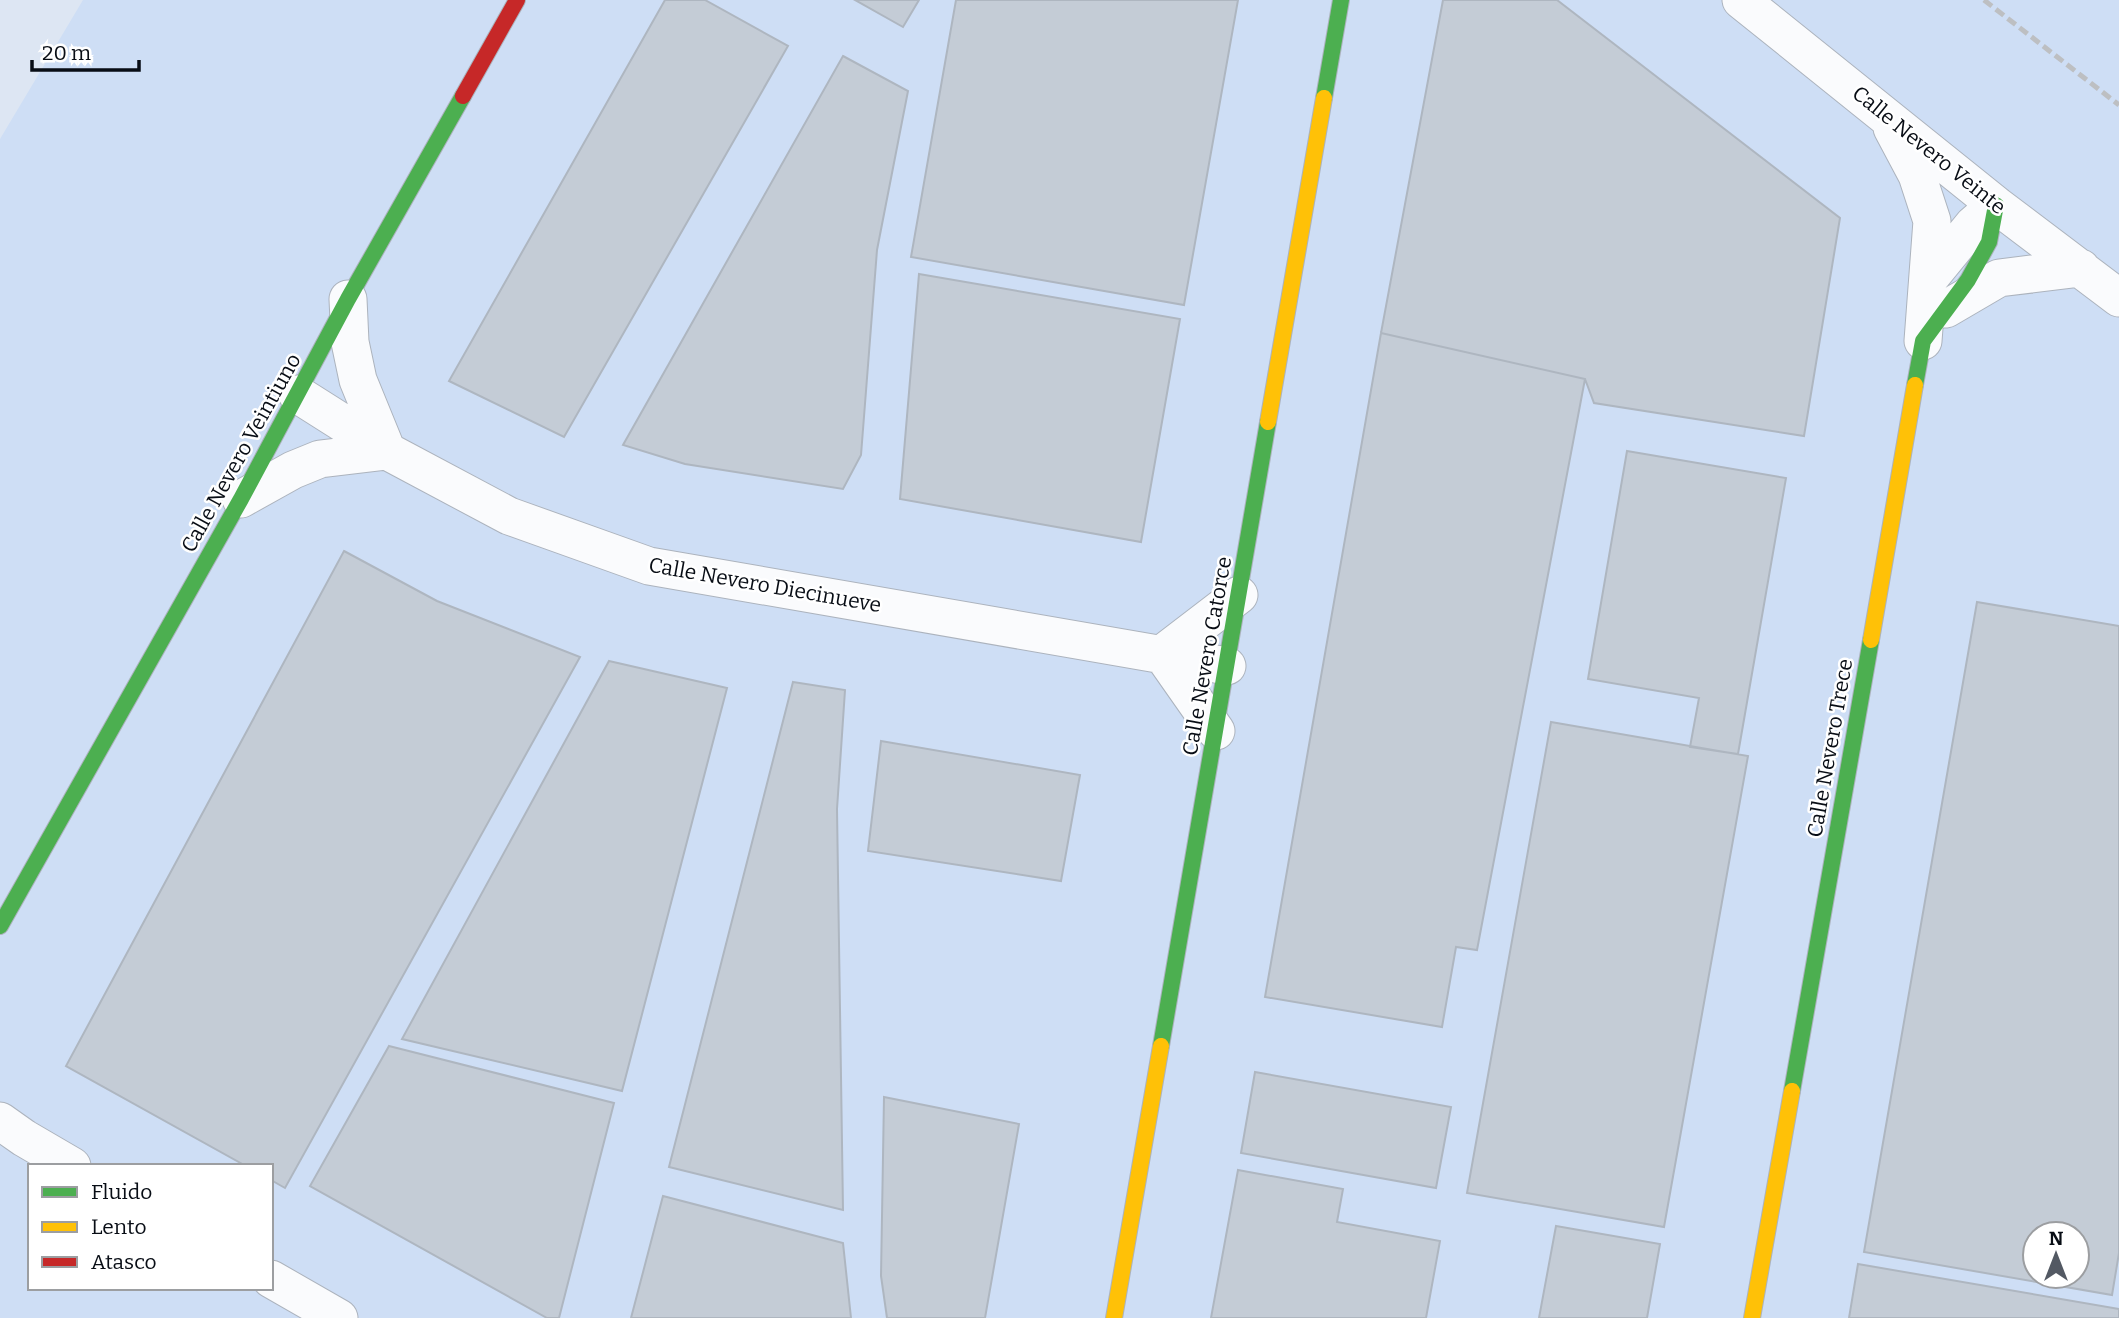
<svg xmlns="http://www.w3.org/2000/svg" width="2119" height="1318" viewBox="0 0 2119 1318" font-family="Bitter,serif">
  <rect width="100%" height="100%" fill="#dde6f3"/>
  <path fill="#cedef5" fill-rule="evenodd" d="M83,0h2036v1318h-2119v-1179zM30,1166h241v122h-241zM2035,1234h42v42h-42z"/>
  <path fill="#c4ccd6" stroke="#aeb6c0" stroke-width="2" fill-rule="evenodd" d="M665,0h40l83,46 -224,391 -115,-56z
    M855,0h64l-16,27z
    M956,0h282l-54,305 -273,-48z
    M1443,0h114l283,218 -36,218 -210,-33 -9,-24 -204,-46z
    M843,56l65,35 -31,159 -16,205 -18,34 -158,-25 -62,-19z
    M919,274l261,45 -39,223 -241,-43z
    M1381,333l204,46 -108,571 -21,-3 -14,80 -177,-30z
    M1627,451l159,27 -48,276 -48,-7 9,-49 -111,-19z
    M344,551l93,50 143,56 -295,531 -14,-8v-14h-25l-180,-100z
    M1977,602l142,24v627l-7,42 -248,-43zM2035,1234h42v42h-42z
    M609,661l118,27 -105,403 -220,-52z
    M793,682l52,8 -8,119 6,401 -174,-43z
    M1551,722l197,34 -84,471 -197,-34z
    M881,741l199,34 -19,106 -193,-30z
    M389,1046l225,57 -55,215h-12l-237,-132z
    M1255,1072l196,35 -15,81 -195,-35z
    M884,1097l135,27 -34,194h-98l-6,-42z
    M1238,1170l105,19 -6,33 103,19 -14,77h-215z
    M663,1196l180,47 8,75h-220z
    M1556,1226l104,18 -13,74h-108z
    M1858,1264l261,45v9h-270z"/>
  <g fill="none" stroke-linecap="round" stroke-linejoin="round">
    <defs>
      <path id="street" d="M1741,0l255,205 123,93
        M1892,128l25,47 15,46 -9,120
        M1928,280l45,-55 23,-20
        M1946,309l53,-31 82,-10
        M297,394l90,57 122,65 140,50 578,100
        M241,499l52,-29 27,-11 67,-8 -29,-71 -8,-38 -2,-43
        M1216,731l-54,-77 77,-59
        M0,1121l24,17 48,28
        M271,1279l68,39"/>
      <path id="fast" d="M1324,98l17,-98
        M1915,385l8,-44 45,-61 21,-38 7,-37
        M0,926l241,-427 107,-200 115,-203
        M1161,1046l107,-624
        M1792,1091l79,-451"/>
      <path id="slow" d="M1268,422l56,-324
        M1871,640l44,-255
        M1114,1318l47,-272
        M1752,1318l40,-227"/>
      <path id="jam" d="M463,96l54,-96"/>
    </defs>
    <use href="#street" stroke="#acb3bd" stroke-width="39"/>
    <use href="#fast" stroke="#acb3bd" stroke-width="18"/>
    <use href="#slow" stroke="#acb3bd" stroke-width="18"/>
    <use href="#jam" stroke="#acb3bd" stroke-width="18"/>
    <use href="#street" stroke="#fafbfd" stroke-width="37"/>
    <use href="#fast" stroke="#4caf50" stroke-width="16"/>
    <use href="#slow" stroke="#ffc107" stroke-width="16"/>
    <use href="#jam" stroke="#c62828" stroke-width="16"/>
    <path stroke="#bdbfc2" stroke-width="5" stroke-dasharray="10 5" stroke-linecap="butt" d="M1984,0l135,105"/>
  </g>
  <g text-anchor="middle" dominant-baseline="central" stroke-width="5" stroke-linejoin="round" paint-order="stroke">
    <g font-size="21" fill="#080d15" stroke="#fff">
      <text transform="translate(1929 150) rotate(39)">Calle Nevero Veinte</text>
      <text transform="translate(241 453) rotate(-61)">Calle Nevero Veintiuno</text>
      <text transform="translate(765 585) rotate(10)">Calle Nevero Diecinueve</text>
      <text transform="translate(1207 656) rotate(-80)">Calle Nevero Catorce</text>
      <text transform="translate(1830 748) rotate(-80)">Calle Nevero Trece</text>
    </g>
  </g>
  <rect x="28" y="1164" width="245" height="126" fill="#ffffff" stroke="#9c9ea1" stroke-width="2"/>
  <rect x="42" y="1187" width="35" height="10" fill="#4caf50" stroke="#9c9ea1" stroke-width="2"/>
  <text x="91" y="1199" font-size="21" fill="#080d15">Fluido</text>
  <rect x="42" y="1222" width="35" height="10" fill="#ffc107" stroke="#9c9ea1" stroke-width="2"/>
  <text x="91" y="1234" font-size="21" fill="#080d15">Lento</text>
  <rect x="42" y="1257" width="35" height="10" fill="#c62828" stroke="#9c9ea1" stroke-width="2"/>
  <text x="91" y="1269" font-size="21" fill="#080d15">Atasco</text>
  <g transform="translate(2056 1255)"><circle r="33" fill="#ffffff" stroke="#9c9ea1" stroke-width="2"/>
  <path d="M0-5L12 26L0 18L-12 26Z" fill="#535963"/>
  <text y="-10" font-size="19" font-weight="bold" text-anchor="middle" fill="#080d15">N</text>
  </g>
  <path d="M32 60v10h107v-10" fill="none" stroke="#080d15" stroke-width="3.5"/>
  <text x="42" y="60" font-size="21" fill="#080d15" stroke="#ffffff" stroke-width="5" paint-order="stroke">20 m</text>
</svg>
